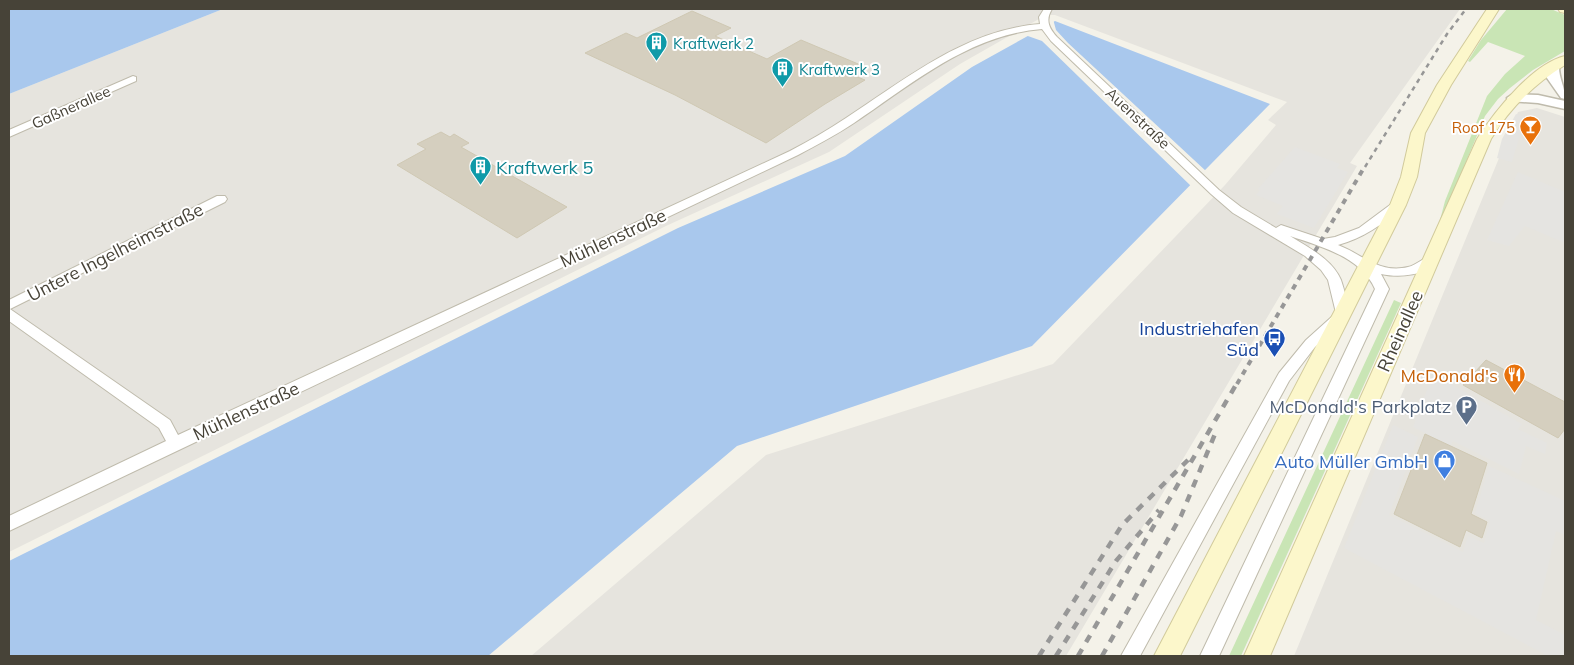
<svg xmlns="http://www.w3.org/2000/svg" width="1574" height="665" viewBox="0 0 1574 665" font-family="Mulish,sans-serif">
  <rect width="100%" height="100%" fill="#f4f2e9"/>
  <path fill="#e6e4de" d="M223,9h1237l-110,154 7,3 -291,490h-535l235,-201 287,-91 172,-179 51,-60 -8,-5 19,-18 -232,-87h-9l-86,49 -131,88 -161,73 -659,327v-458z
    M1537,108l28,9v539h-271l224,-544z"/>
  <path fill="#c9e5b5" d="M1507,9h44l14,6v36l-32,19 -23,18 -12,11 -13,17 -45,109 -1,-1 6,-23 42,-105 18,-22 20,-18 -37,-14 -18,20 -2,-1 13,-21z
    M1394,300l7,3 -160,353h-12z"/>
  <path fill="#e5e4e1" d="M1516,114l9,3 -13,45 -15,-4 5,-19z
    M1295,147l45,17 -3,4 11,4 -34,56 -37,-14 6,-8 -27,-11 4,-5 -2,-1z
    M1518,172l47,20v51l-40,-17 -16,20 -22,-6z
    M1433,374l89,50 -4,5 29,14 -2,11 -19,-8 -7,28 -66,-33 -3,5 -37,-19z
    M1393,425l25,12 -29,78 74,37 5,-16 16,7 6,-22 -15,-8 14,-47 76,35v34l-9,-4 -20,89 29,15v21h-17l-204,-108z"/>
  <path fill="#a9c8ed" d="M9,9h214l-214,85z
    M1055,21l215,83 -238,242 -295,100 -249,210h-479v-95l669,-333 167,-72 127,-89z"/>
  <path fill="#f4f2e9" d="M1053,19l3,11 12,13 139,129 -15,15 -150,-146 -17,-6z"/>
  <path fill="#d5cfbf" stroke="#cfc8b3" d="M692,11l39,17 -16,8 52,23 34,-19 62,26 -13,8 15,6 -40,24 -59,39 -91,-48 -90,-42 41,-20 11,5z
    M441,132l9,5 4,-3 15,9 -8,4 106,60 -50,31 -120,-73 29,-16 -9,-5z
    M1486,360l79,42v27l-7,9 -95,-53z
    M1425,434l62,29 -16,51 16,8 -5,16 -16,-8 -6,17 -66,-33z"/>
  <g fill="none" stroke-linecap="round" stroke-linejoin="round">
    <defs>
      <path id="minor" d="M1044,9h8c-7,11 -3,19 5,28l162,153 22,17 35,21 5,-3 42,14 12,-2 24,-9 35,-26h8l2,3 -2,3c-20,16 -38,30 -64,37 24,9 41,29 70,22 9,-2 16,-10 25,-12l6,4c-12,17 -39,19 -58,15l8,15 -170,367h-19l175,-367c-14,-32 -53,-42 -85,-53 19,12 42,23 51,44 4,11 6,24 9,35l-35,32 -26,34 -149,275h-19l158,-283 27,-33 30,-27 -8,-33 -7,-10 -16,-14 -72,-43 -22,-19 -160,-153 -9,-12c-73,6 -130,55 -188,94 -18,12 -37,22 -56,32l-789,376v-15l157,-75 -7,-13 -150,-107v-21l208,-104h8l2,3 -2,3 -215,107 160,111 8,15 612,-284c19,-10 38,-21 56,-33 60,-39 119,-88 194,-94l-1,-7z
        M133,76l3,1v4l-127,56v-7z"/>
      <path id="tertiary" d="M1553,64l6,3c0,12 6,19 6,32l-4,-1 -14,-20v-11z
        M1513,94l25,1 27,6v8l-27,-6 -29,-2 -2,-3z"/>
      <path id="secondary" d="M1487,9h12l-48,76 -26,48 -8,44 -11,28 -226,451h-26l236,-451 11,-28 10,-44 26,-48z
        M1558,9h7v4l-5,-1z
        M1565,56v9c-31,19 -55,43 -74,74l-221,517h-26l233,-517c17,-27 55,-75 88,-83z"/>
    </defs>
    <use href="#minor" stroke="#bfbbac" stroke-width="2"/>
    <use href="#tertiary" stroke="#bfbbac" stroke-width="3"/>
    <use href="#secondary" stroke="#d1ca9b" stroke-width="2"/>
    <use href="#minor" fill="#fff" fill-rule="evenodd"/>
    <use href="#tertiary" fill="#fff" fill-rule="evenodd"/>
    <use href="#secondary" fill="#fcf7cb" fill-rule="evenodd"/>
    <path stroke="#979797" stroke-width="2.5" stroke-dasharray="4.5 4.5" stroke-linecap="butt" d="M1365,167l82,-133 19,-25"/>
    <path stroke="#979797" stroke-width="4" stroke-dasharray="5.5 5.5" stroke-linecap="butt" d="M1237,384l128,-218"/>
    <path stroke="#979797" stroke-width="4.5" stroke-dasharray="8 8" stroke-linecap="butt" d="M1039,656l83,-131 66,-65
      M1056,656l60,-95 43,-51
      M1078,656l159,-273
      M1102,656l79,-140 34,-82"/>
  </g>
  <defs>
    <symbol id="building-pin" viewBox="-11 -11 22 30"><path d="M0 17L-7.5 6A9.5 9.5 0 1 1 7.5 6Z" fill="#0f9aa8" stroke="#fff"/><path d="M-4-6H4V6H1V3H-1V6H-4ZM-2.5-4.3h1.7v1.8h-1.7ZM.8-4.3h1.7v1.8H.8ZM-2.5-1h1.7V.8h-1.7ZM.8-1h1.7V.8H.8Z" fill="#fff"/></symbol>
    <symbol id="bar-pin" viewBox="-11 -11 22 30"><path d="M0 17L-7.5 6A9.5 9.5 0 1 1 7.5 6Z" fill="#e8710a" stroke="#fff"/><path d="M-6-5H6L.8 .8V4.5H3.5V6h-7V4.5H-.8V.8Z" fill="#fff"/></symbol>
    <symbol id="bus-pin" viewBox="-11 -11 22 30"><path d="M0 17L-7.5 6A9.5 9.5 0 1 1 7.5 6Z" fill="#1a4fb4" stroke="#fff"/><path d="M-5-6H5V4H4V6H2V4H-2V6H-4V4H-5ZM-3.5-4V0h7V-4ZM-3.5 1.2v1.5H-2V1.2ZM2 1.2v1.5H3.5V1.2Z" fill="#fff"/></symbol>
    <symbol id="restaurant-pin" viewBox="-11 -11 22 30"><path d="M0 17L-7.5 6A9.5 9.5 0 1 1 7.5 6Z" fill="#e8710a" stroke="#fff"/><path d="M-5-6h1v4h1v-4h1v4h1v-4h1v5L-1.5 .5V6h-2V.5L-5-1ZM5-6V6H3V1.5H1.5Q1.5-4 5-6Z" fill="#fff"/></symbol>
    <symbol id="parking-pin" viewBox="-11 -11 22 30"><path d="M0 17L-7.5 6A9.5 9.5 0 1 1 7.5 6Z" fill="#5c6f8a" stroke="#fff"/><path d="M-3.5-5.5H1a3.5 3.5 0 0 1 0 7H-1V5.5H-3.5ZM-1-3.4V-.6H.8a1.4 1.4 0 0 0 0-2.8Z" fill="#fff"/></symbol>
    <symbol id="shop-pin" viewBox="-11 -11 22 30"><path d="M0 17L-7.5 6A9.5 9.5 0 1 1 7.5 6Z" fill="#3f7fe0" stroke="#fff"/><path d="M-5-2.5h2.3a2.7 3.5 0 0 1 5.4 0H5L5.5 6h-11ZM-1.5-2.5h3a1.5 2.3 0 0 0-3 0Z" fill="#fff"/></symbol>
  </defs>
  <g fill-rule="evenodd">
    <use href="#building-pin" x="644" y="30" width="25" height="34"/>
    <use href="#building-pin" x="770" y="56" width="25" height="34"/>
    <use href="#bar-pin" x="1518" y="114" width="25" height="34"/>
    <use href="#building-pin" x="468" y="154" width="25" height="34"/>
    <use href="#bus-pin" x="1262" y="326" width="25" height="34"/>
    <use href="#restaurant-pin" x="1502" y="362" width="25" height="34"/>
    <use href="#parking-pin" x="1454" y="394" width="25" height="34"/>
    <use href="#shop-pin" x="1432" y="448" width="25" height="34"/>
  </g>
  <g text-anchor="middle" dominant-baseline="central" stroke-width="4" stroke-linejoin="round" paint-order="stroke">
    <g font-size="15" fill="#0d838f" stroke="#fff" text-anchor="start">
      <text x="673" y="43">Kraftwerk 2</text>
      <text x="799" y="69">Kraftwerk 3</text>
    </g>
    <g font-size="15" fill="#474338" stroke="#fff">
      <text transform="translate(71 107) rotate(-24)">Gaßnerallee</text>
      <text transform="translate(1138 118) rotate(43)">Auenstraße</text>
    </g>
    <g font-size="15" fill="#c56008" stroke="#fff" text-anchor="end">
      <text x="1515" y="127">Roof 175</text>
    </g>
    <g font-size="18" fill="#0d838f" stroke="#fff" text-anchor="start">
      <text x="496" y="167">Kraftwerk 5</text>
    </g>
    <g font-size="18" fill="#474338" stroke="#fff">
      <text transform="translate(613 238) rotate(-25)">Mühlenstraße</text>
      <text transform="translate(115 252) rotate(-27)">Untere Ingelheimstraße</text>
      <text transform="translate(1400 331) rotate(-66)">Rheinallee</text>
      <text transform="translate(246 411) rotate(-25)">Mühlenstraße</text>
    </g>
    <g font-size="18" fill="#164399" stroke="#fff" text-anchor="end">
      <text x="1259" y="328">Industriehafen<tspan x="1259" dy="21">Süd</tspan></text>
    </g>
    <g font-size="18" fill="#c56008" stroke="#fff" text-anchor="end">
      <text x="1498" y="375">McDonald's</text>
    </g>
    <g font-size="18" fill="#4e5e75" stroke="#fff" text-anchor="end">
      <text x="1451" y="406">McDonald's Parkplatz</text>
    </g>
    <g font-size="18" fill="#366cbe" stroke="#fff" text-anchor="end">
      <text x="1428" y="461">Auto Müller GmbH</text>
    </g>
  </g>
  <rect width="1574" height="665" fill="none" stroke="#474338" stroke-width="20"/>
</svg>
